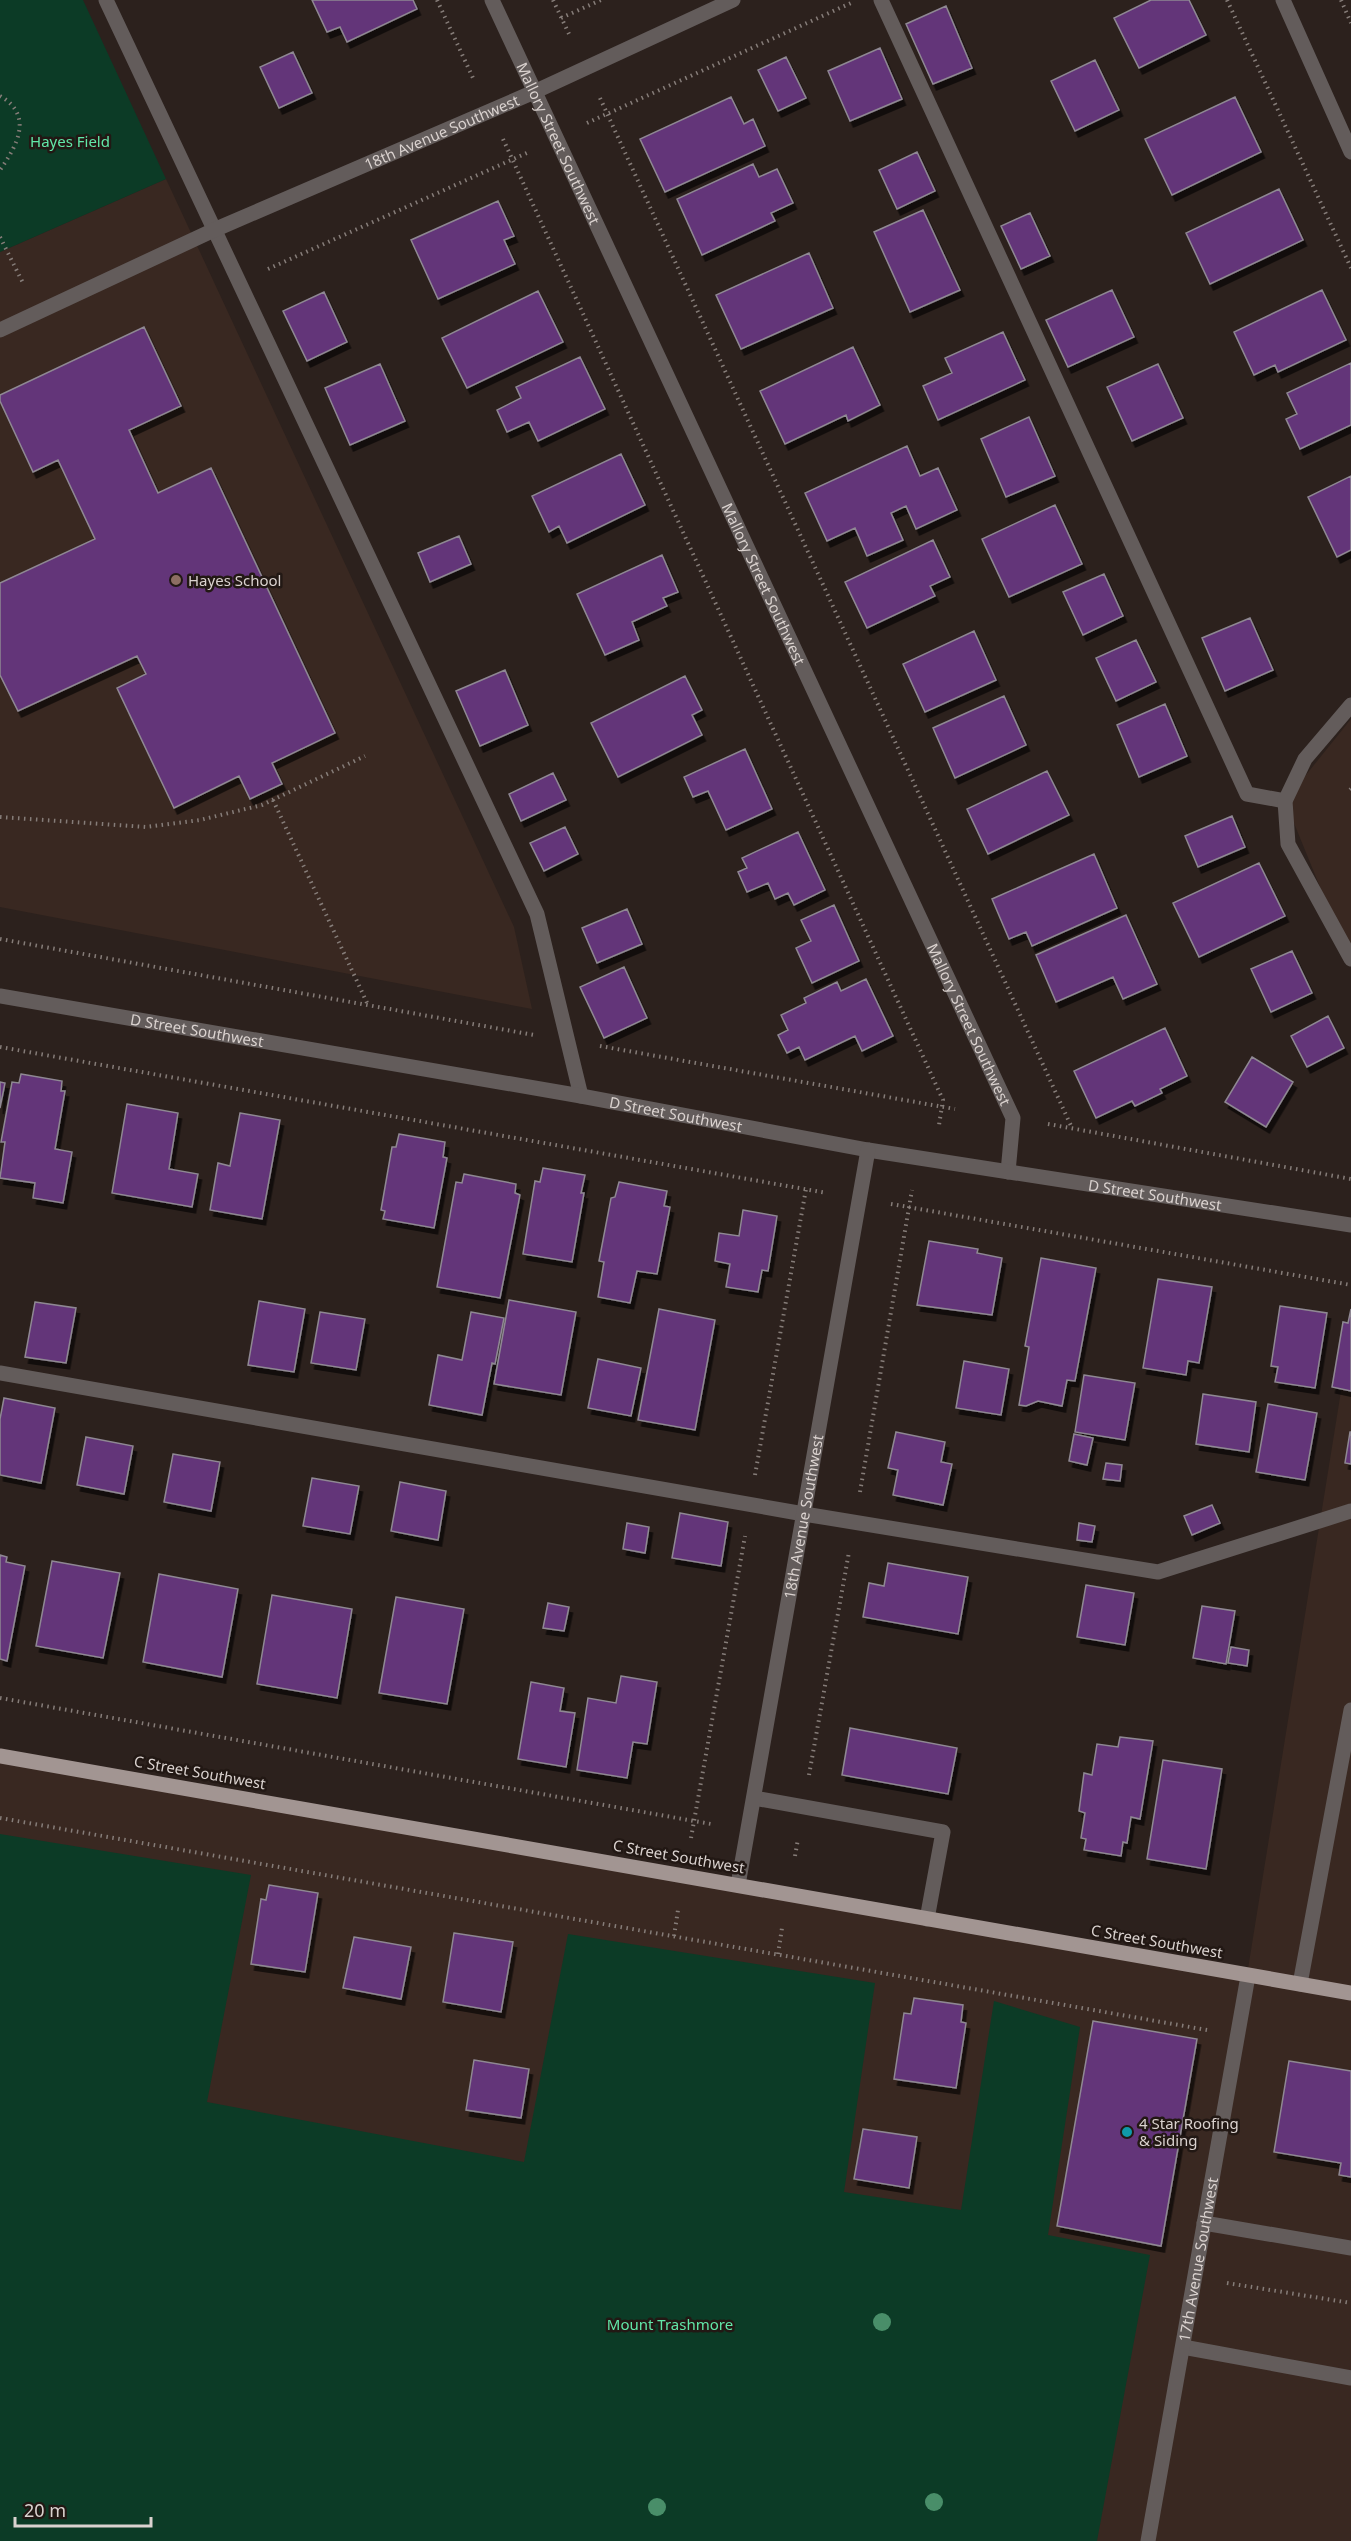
<svg xmlns="http://www.w3.org/2000/svg" width="1351" height="2541" viewBox="0 0 1351 2541" font-family="'Noto Sans',sans-serif">
  <defs>
    <filter id="shadow"><feDropShadow dx="3.5" dy="6" stdDeviation="0" flood-color="#0009"/></filter>
  </defs>
  <rect width="100%" height="100%" fill="#2c211d"/>
  <path fill="#392821" d="M166,179l348,748 18,82 -532,-102v-655z
    M1351,719v244l-66,-162z
    M1351,1329v1212h-1351v-784l1247,218z"/>
  <path fill="#0c3b26" d="M0,0h83l83,179 -166,73z
    M0,1834l251,41 -44,227 317,60 44,-228 307,49 -31,209 117,18 33,-209 86,26 -32,208 102,20 -53,286h-1097z"/>
  <path fill="#633579" stroke="#8f8893" stroke-width="1.5" filter="url(#shadow)" d="M312,0h101l4,9 -70,33 -7,-15 -13,5z
    M1151,0h38l17,35 -67,33 -25,-50z
    M946,6l26,62 -39,16 -27,-60z
    M880,48l22,51 -52,22 -22,-50z
    M293,52l19,41 -33,15 -19,-41z
    M786,57l20,41 -28,13 -20,-41z
    M1095,60l24,50 -44,21 -24,-50z
    M731,97l13,27 9,-5 12,27 -100,46 -25,-53z
    M1235,97l26,55 -89,43 -27,-56z
    M917,152l18,39 -38,18 -18,-39z
    M753,164l6,13 18,-8 16,34 -22,10 4,8 -73,34 -25,-56z
    M1279,189l24,51 -93,44 -24,-51z
    M498,201l16,35 -10,4 11,24 -77,35 -27,-59z
    M923,210l37,80 -50,22 -36,-80z
    M1030,213l20,43 -29,13 -20,-43z
    M809,253l24,55 -92,41 -25,-54z
    M1112,290l22,47 -66,30 -22,-47z
    M1322,290l24,50 -68,32 -3,-7 -21,10 -20,-43z
    M538,291l25,51 -96,46 -25,-50z
    M324,292l23,50 -40,19 -24,-50z
    M144,327l37,79 -52,24 29,63 53,-25 124,265 -63,30 10,21 -32,15 -11,-23 -65,32 -57,-120 29,-14 -9,-18 -119,55 -18,-36v-92l95,-44 -37,-79 -25,12 -33,-71v-6z
    M1003,332l22,48 -87,40 -15,-34 29,-13 -7,-15z
    M853,347l27,58 -32,16 -2,-6 -61,29 -25,-53z
    M580,357l25,52 -67,32 -9,-19 -22,10 -10,-22 24,-12 -5,-11z
    M1351,363v62l-51,24 -14,-30 11,-5 -10,-21z
    M380,364l25,57 -55,24 -25,-57z
    M1158,364l25,54 -51,23 -25,-54z
    M1029,417l26,59 -49,21 -25,-58z
    M907,446l13,30 18,-8 19,42 -41,19 -10,-23 -15,7 12,27 -36,16 -12,-28 -28,13 -22,-48z
    M621,454l24,51 -78,38 -8,-17 -10,6 -17,-36z
    M1351,476v74l-14,7 -29,-60z
    M1055,505l27,59 -73,33 -27,-58z
    M459,536l12,28 -41,18 -12,-29z
    M933,540l17,37 -20,9 5,10 -68,32 -22,-46z
    M662,555l16,37 -15,6 4,8 -35,16 7,18 -34,15 -28,-61z
    M1104,574l19,42 -40,19 -20,-43z
    M1250,618l23,52 -48,21 -23,-53z
    M974,631l22,49 -71,32 -22,-48z
    M1136,640l20,42 -40,19 -20,-43z
    M505,670l23,55 -48,21 -24,-55z
    M685,676l17,34 -10,5 10,20 -84,42 -27,-54z
    M1004,696l22,49 -71,33 -22,-50z
    M1165,704l22,52 -48,21 -22,-52z
    M745,749l27,60 -46,21 -18,-39 -15,6 -9,-20z
    M1047,771l22,44 -81,39 -21,-45z
    M553,773l13,27 -45,21 -12,-27z
    M1232,816l13,31 -47,20 -13,-31z
    M565,827l13,27 -34,17 -14,-28z
    M798,832l27,58 -31,15 -6,-12 -13,6 -7,-16 -21,9 -9,-20 9,-4 -5,-10z
    M1094,854l23,54 -85,38 -6,-14 -17,7 -17,-40z
    M1259,863l26,53 -86,41 -26,-54z
    M834,905l25,56 -47,22 -16,-35 15,-7 -10,-21z
    M627,909l15,35 -45,19 -15,-35z
    M1126,915l31,69 -34,15 -10,-22 -57,25 -20,-47z
    M1292,951l20,42 -41,19 -20,-43z
    M624,967l23,51 -43,20 -24,-51z
    M866,979l27,57 -31,15 -7,-15 -50,24 -6,-13 -12,6 -9,-18 10,-5 -7,-15 25,-12 -2,-5 33,-16 4,9z
    M1328,1016l16,32 -37,19 -16,-31z
    M1165,1028l22,48 -27,13 2,4 -27,13 -3,-5 -36,17 -22,-47z
    M1252,1057l41,25 -27,45 -41,-25z
    M21,1074l41,7 -1,10h4l-10,58 17,3 -9,51 -30,-5 2,-15 -35,-5 5,-36h-4l11,-60 7,1z
    M0,1082l5,1 -5,25z
    M127,1104l51,9 -9,56 29,5 -6,33 -80,-14z
    M240,1113l40,7 -18,99 -52,-9 8,-47 12,3z
    M399,1134l46,8 -2,15 4,1 -13,70 -51,-9 2,-8 -4,-1 11,-63h4z
    M543,1168l42,7 -4,18h3l-12,69 -49,-8 12,-73 5,1z
    M464,1174l52,10 -1,9 5,2 -20,103 -63,-11 19,-105 6,1z
    M619,1182l48,9 -3,15 6,1 -13,67 -20,-3 -7,32 -32,-6 6,-35 -5,-1 12,-63 4,-1z
    M743,1210l34,6 -9,55 -6,-1 -4,22 -32,-5 4,-23 -15,-3 4,-28 20,3z
    M929,1241l49,8 -1,4 25,5 -10,57 -75,-10z
    M1041,1258l55,10 -21,113 -8,-1 -5,26 -24,-5 -12,5 -7,-1 10,-58 -4,-1z
    M1158,1279l54,8 -13,76 -11,-2 -2,14 -43,-7z
    M509,1300l67,12 -15,83 -67,-11z
    M259,1301l46,8 -11,63 -46,-7z
    M35,1302l41,6 -10,55 -41,-6z
    M1280,1306l47,7 -12,75 -40,-6 3,-15 -7,-1z
    M659,1309l56,11 -20,110 -57,-10z
    M1351,1309v82l-19,-4 11,-65 5,1z
    M320,1312l45,7 -9,51 -45,-7z
    M471,1312l33,6 -9,46 -3,-1 -10,52 -53,-10 9,-50 24,5z
    M598,1359l43,9 -10,48 -43,-8z
    M964,1361l45,8 -8,46 -45,-7z
    M1084,1375l51,8 -10,57 -50,-8z
    M1203,1394l53,8 -7,50 -53,-8z
    M4,1398l51,10 -14,75 -41,-8v-56z
    M1268,1404l49,9 -12,67 -49,-8z
    M896,1432l49,10 -4,20 11,2 -9,41 -50,-10 5,-25 -10,-2z
    M1350,1432h1v32l-6,-1z
    M1074,1434l19,4 -6,27 -18,-4z
    M86,1437l47,9 -9,48 -47,-9z
    M173,1454l47,8 -9,49 -47,-9z
    M1106,1463l16,2 -2,16 -17,-2z
    M312,1478l47,8 -9,48 -47,-8z
    M400,1482l46,9 -8,49 -47,-9z
    M1212,1505l8,18 -28,12 -8,-19z
    M680,1513l48,9 -7,44 -49,-8z
    M627,1523l22,4 -4,26 -22,-4z
    M1079,1523l16,3 -3,16 -15,-2z
    M0,1555l7,2 -1,5 19,4 -18,95 -7,-2z
    M52,1561l68,12 -17,85 -67,-12z
    M888,1563l80,14 -10,57 -95,-17 6,-34 15,3z
    M159,1574l79,15 -16,88 -79,-15z
    M1086,1585l48,8 -9,52 -48,-8z
    M272,1595l80,14 -15,89 -80,-14z
    M396,1597l68,12 -17,95 -68,-11z
    M548,1603l21,4 -5,24 -21,-3z
    M1202,1606l33,5 -9,53 -33,-6z
    M1231,1647l18,3 -2,16 -19,-3z
    M621,1676l36,6 -10,62 -14,-2 -6,36 -50,-8 11,-72 28,5z
    M531,1682l33,6 -4,23 15,2 -9,54 -48,-8z
    M850,1728l107,20 -9,46 -106,-19z
    M1120,1737l33,4 -13,78 -9,-2 -4,26 -4,-1 -2,14 -37,-6 2,-11 -5,-1 4,-25 -6,-2 5,-38 8,2 5,-31 21,3z
    M1163,1760l59,9 -16,100 -59,-10z
    M269,1885l49,8 -13,79 -54,-8 10,-65 5,1z
    M454,1933l59,9 -12,70 -58,-10z
    M354,1937l57,10 -10,52 -58,-11z
    M914,1998l49,7 -2,17 5,1 -10,65 -62,-9 10,-66 7,1z
    M1093,2021l104,18 -36,207 -104,-20z
    M474,2060l55,9 -8,49 -55,-8z
    M1289,2061l62,10v106l-12,-2 2,-12 -67,-11z
    M863,2129l54,8 -8,51 -55,-9z"/>
  <g fill="none" stroke-linecap="round" stroke-linejoin="round">
    <path stroke="#867d79" stroke-width="4" stroke-dasharray="1.5 4.5" stroke-linecap="butt" d="M437,0l36,78
      M553,0l16,34
      M1227,0l124,268
      M1341,0l10,23
      M561,18l40,-18
      M0,96c34,19 17,50 0,74
      M600,98l472,1030
      M587,123l264,-120
      M503,139l440,961 -4,25
      M0,237l24,48
      M268,269l261,-117
      M1350,790l1,-1
      M273,800l95,205
      M0,817l146,10 54,-7 62,-15 103,-49
      M0,939l534,96
      M600,1046l355,63
      M0,1047l827,146
      M1048,1124l303,55
      M891,1204l460,81
      M755,1475l51,-286
      M860,1492l52,-302
      M0,1698l711,126
      M809,1775l40,-223
      M0,1818l1207,212
      M691,1838l54,-302
      M795,1856l3,-17
      M674,1936l4,-26
      M778,1954l4,-26
      M1227,2283l124,20"/>
    <g stroke="#635c5b" stroke-width="15">
      <path d="M106,0l431,914 44,182"/>
      <path id="s1" d="M492,0l521,1118 -5,54"/>
      <path d="M881,0l366,794 38,7"/>
      <path d="M1283,0l68,152"/>
      <path id="s2" d="M0,330l214,-100 320,-138 199,-92"/>
      <path d="M1351,705l-46,54 -20,42 3,43 63,115"/>
      <path id="s3" d="M0,996l581,100 287,54 483,75"/>
      <path d="M0,1373l804,141 354,58 193,-61"/>
      <path d="M754,1798l189,34 -16,87"/>
      <path id="s4" d="M738,1885l130,-735"/>
      <path d="M1300,1984l51,-274"/>
      <path d="M1204,2223l147,25"/>
      <path d="M1183,2347l168,31"/>
      <path id="s5" d="M1148,2541l100,-565"/>
    </g>
    <path stroke="#a29592" stroke-width="15" d="M0,1756l1351,237"/>
  </g>
  <g fill="#498e69">
    <circle cx="882" cy="2322" r="9"/>
    <circle cx="934" cy="2502" r="9"/>
    <circle cx="657" cy="2507" r="9"/>
  </g>
  <circle fill="#8d6e63" stroke="#221814" stroke-width="2" cx="176" cy="580" r="6"/>
  <circle fill="#0f9aa8" stroke="#221814" stroke-width="2" cx="1127" cy="2132" r="6"/>
  <g text-anchor="middle" dominant-baseline="central" stroke-width="5" stroke-linejoin="round" paint-order="stroke">
    <g font-size="15" fill="#dad2cf" stroke="#221814">
      <text stroke="none"><textPath href="#s2" startOffset="484">18th Avenue Southwest</textPath></text>
      <text stroke="none"><textPath href="#s1" startOffset="158">Mallory Street Southwest</textPath></text>
      <text stroke="none"><textPath href="#s1" startOffset="644">Mallory Street Southwest</textPath></text>
      <text stroke="none"><textPath href="#s1" startOffset="1130">Mallory Street Southwest</textPath></text>
      <text stroke="none"><textPath href="#s3" startOffset="200">D Street Southwest</textPath></text>
      <text stroke="none"><textPath href="#s3" startOffset="686">D Street Southwest</textPath></text>
      <text stroke="none"><textPath href="#s3" startOffset="1172">D Street Southwest</textPath></text>
      <text stroke="none"><textPath href="#s4" startOffset="374">18th Avenue Southwest</textPath></text>
      <text transform="translate(200 1772) rotate(10)">C Street Southwest</text>
      <text transform="translate(679 1856) rotate(10)">C Street Southwest</text>
      <text transform="translate(1157 1941) rotate(10)">C Street Southwest</text>
      <text stroke="none"><textPath href="#s5" startOffset="286">17th Avenue Southwest</textPath></text>
    </g>
    <g font-size="15" fill="#61e7a8" stroke="#221814">
      <text x="70" y="141">Hayes Field</text>
      <text x="670" y="2324">Mount Trashmore</text>
    </g>
    <g font-size="15" fill="#dad2cf" stroke="#221814" text-anchor="start">
      <text x="188" y="580">Hayes School</text>
      <text x="1139" y="2123">4 Star Roofing<tspan x="1139" dy="17">&amp; Siding</tspan></text>
    </g>
  </g>
  <path d="M15 2517v9h136v-9" fill="none" stroke="#dad2cf" stroke-width="3"/>
  <text x="24" y="2517" font-size="18" fill="#dad2cf" stroke="#221814" stroke-width="4.5" paint-order="stroke">20 m</text>
</svg>
